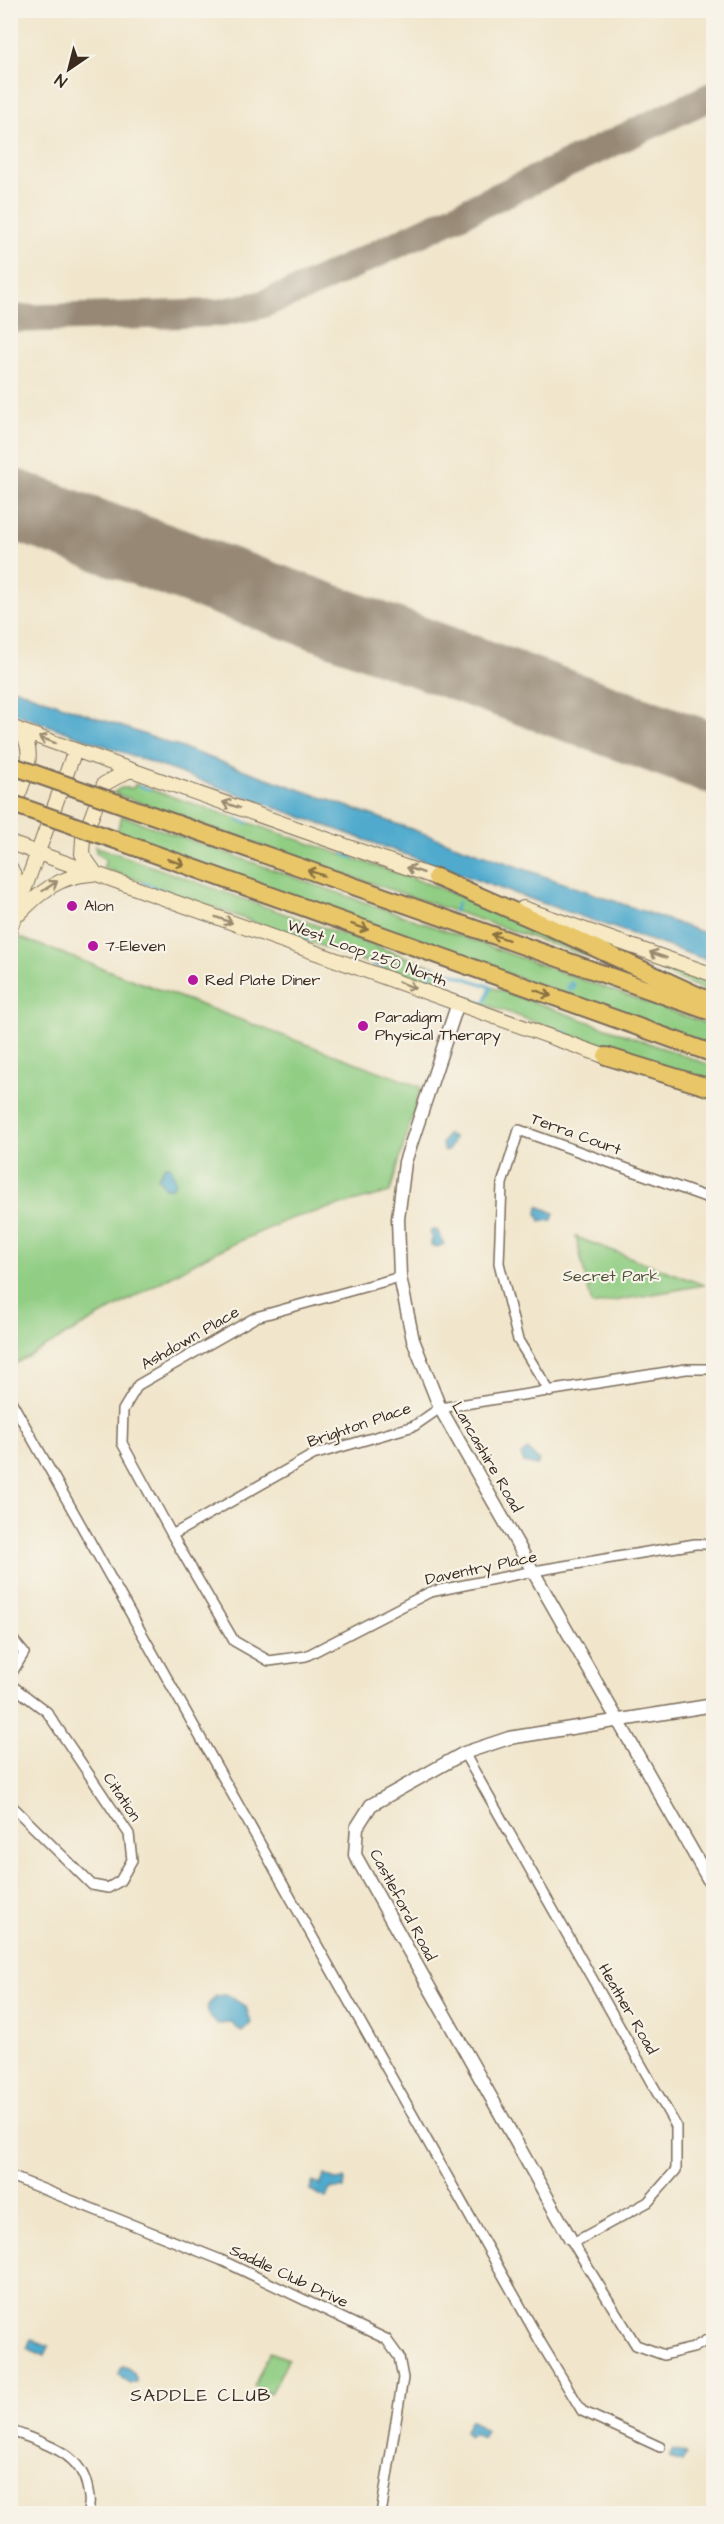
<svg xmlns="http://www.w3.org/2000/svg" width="724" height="2524" viewBox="0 0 724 2524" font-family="'Architects Daughter',sans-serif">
  <rect width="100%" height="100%" fill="#f7f3e8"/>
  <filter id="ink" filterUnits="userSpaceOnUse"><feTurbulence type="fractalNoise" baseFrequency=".0167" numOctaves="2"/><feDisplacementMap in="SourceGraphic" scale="12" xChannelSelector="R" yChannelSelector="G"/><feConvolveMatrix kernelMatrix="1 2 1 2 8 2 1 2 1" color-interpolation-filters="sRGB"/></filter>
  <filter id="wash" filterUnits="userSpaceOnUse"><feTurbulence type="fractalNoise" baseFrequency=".008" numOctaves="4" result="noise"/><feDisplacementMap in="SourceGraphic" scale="24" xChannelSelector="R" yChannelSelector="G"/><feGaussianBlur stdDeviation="1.35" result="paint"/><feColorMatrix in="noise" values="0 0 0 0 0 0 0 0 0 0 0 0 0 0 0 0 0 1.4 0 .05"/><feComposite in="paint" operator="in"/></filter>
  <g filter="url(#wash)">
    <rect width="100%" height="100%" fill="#f1e6cc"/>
    <path fill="#91ce84" stroke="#667c51" stroke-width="1.5" d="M135,784l288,98 55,21 114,49 -2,5 -320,-108 -157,-56 8,-5h13z
      M122,816l591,210v21l-597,-213z
      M95,846l350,125 -7,17 -335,-120 3,-8 -10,-8z
      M10,934l411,153 -31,105 -101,27 -82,37 -196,110z
      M662,967l51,18v9l-54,-24z
      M491,987l222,79v19l-229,-81z
      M576,1237l128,48 -112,20z
      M270,2352l18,7 -17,35 -17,-8z"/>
    <path fill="#50aacd" stroke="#466a76" stroke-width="1.5" d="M10,687l703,249v26l-220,-76 -482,-174z
      M447,1134l7,4 -6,13h-4l-2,-7z
      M165,1165l6,2c2,9 7,13 1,21h-7l-7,-10z
      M538,1206l16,7 -2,7 -12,1 -3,-7z
      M432,1230h5l7,14 -7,3 -6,-2 1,-8 -2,-4z
      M528,1450l11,11 -2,5 -13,-3 -3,-8z
      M228,1995l18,12 5,16 -9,9 -11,-9 -13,1 -11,-11 1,-8 8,-9z
      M325,2175l10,5 10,-1 -1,10h-14l-4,9 -16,-8 3,-8 7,3z
      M31,2339l18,7 -4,10 -18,-8z
      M122,2366c7,1 15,9 15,16l-8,2 -10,-10z
      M471,2420l15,11 -4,7 -8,-5 -5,3 -5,-4z
      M673,2449l13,4 -4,9 -13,-4z"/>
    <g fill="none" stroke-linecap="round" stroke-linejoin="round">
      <path stroke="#50aacd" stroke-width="3" d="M10,739v3
        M140,786l9,3
        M238,820l10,3
        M344,854l10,4
        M143,883l27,10
        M454,912l4,-9
        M280,931l27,10
        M375,965l8,3
        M445,971l46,16 -7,17 -46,-16z
        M430,977l3,-11
        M570,983l4,1 -1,5 -5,-1z
        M560,1031l9,3"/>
      <path stroke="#968875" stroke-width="28" d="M10,319l208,-6 42,-8 42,-16 412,-194"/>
      <path stroke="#968875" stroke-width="70" d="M10,503l704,256"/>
    </g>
  </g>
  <g filter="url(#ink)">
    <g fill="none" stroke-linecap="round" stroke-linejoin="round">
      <defs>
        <path id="minor" d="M400,1277l-144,40 -118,68 -15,25 -1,33 50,92 62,106 35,20 37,-5 124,-64 104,-21 161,-27h19
          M550,1392l-32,-52 -19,-77 3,-79 17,-54 195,70
          M10,1399l531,944 41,68 78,36
          M172,1535l141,-80 101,-29 26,-18 246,-39h28
          M10,1636l14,17 -14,23
          M10,1684l37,28 82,122 3,26 -12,21 -12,7 -16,-3 -82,-81
          M464,1753l212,373v44l-28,32 -75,41
          M10,2176l211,84 165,79 13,18 4,21 -22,136
          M571,2240l65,105 28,10 29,-7 21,-12
          M10,2430c30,13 69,20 77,56 2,10 4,17 0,28"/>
        <path id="tertiary" d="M458,1003l-53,159 -7,57 2,58 13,63 27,68 274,481
          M570,2238l-215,-383 2,-28 14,-22 93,-52 45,-15 205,-33"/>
        <path id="secondary" d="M10,727l435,154
          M10,815c9,-24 33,-64 7,-86
          M10,843l605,217
          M10,867l5,10v26
          M96,874l-14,-20 1,-15 21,-55 24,-13h5
          M523,908l191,67
          M19,914c21,-22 40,-38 72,-40
          M10,929l65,-179"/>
        <path id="motorway" d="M132,808l582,205
          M121,842l593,212
          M436,877l116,51 158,73
          M606,1056l108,33"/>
      </defs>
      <use href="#minor" stroke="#7b6c5b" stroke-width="12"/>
      <use href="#tertiary" stroke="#7b6c5b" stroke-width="15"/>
      <use href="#secondary" stroke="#7b6c5b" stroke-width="16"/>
      <use href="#motorway" stroke="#7b6c5b" stroke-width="20"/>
      <use href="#minor" stroke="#fff" stroke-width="9"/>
      <use href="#tertiary" stroke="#fff" stroke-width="12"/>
      <use href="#secondary" stroke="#f6e9c3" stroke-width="14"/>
      <use href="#motorway" stroke="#e9c769" stroke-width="16"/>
      <defs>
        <path id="motorway-bridge" d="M10,765l122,43
          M10,803l111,39"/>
      </defs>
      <use href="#motorway-bridge" stroke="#7b6c5b" stroke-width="20" stroke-linecap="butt"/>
      <use href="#motorway-bridge" stroke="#e9c769" stroke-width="16"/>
    </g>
    <defs><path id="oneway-shaft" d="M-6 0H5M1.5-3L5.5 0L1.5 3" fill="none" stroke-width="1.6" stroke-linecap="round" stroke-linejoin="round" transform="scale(1.5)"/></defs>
    <g stroke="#988a70">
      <use href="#oneway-shaft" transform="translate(47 740) rotate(-160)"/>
      <use href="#oneway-shaft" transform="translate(231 805) rotate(-161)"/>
      <use href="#oneway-shaft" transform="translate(415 870) rotate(-161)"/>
      <use href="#oneway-shaft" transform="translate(50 886) rotate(-33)"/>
      <use href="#oneway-shaft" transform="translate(224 920) rotate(20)"/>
      <use href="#oneway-shaft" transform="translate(658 955) rotate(-161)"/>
      <use href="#oneway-shaft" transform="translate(407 985) rotate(20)"/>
    </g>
    <g stroke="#897140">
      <use href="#oneway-shaft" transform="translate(176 862) rotate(19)"/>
      <use href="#oneway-shaft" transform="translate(316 873) rotate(-161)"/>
      <use href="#oneway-shaft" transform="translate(360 927) rotate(19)"/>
      <use href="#oneway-shaft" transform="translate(500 937) rotate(-161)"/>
      <use href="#oneway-shaft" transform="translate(543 993) rotate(20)"/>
    </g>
  </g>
  <g fill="#b5179e" stroke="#f7f3e8" stroke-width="2">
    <circle cx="72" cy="906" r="6"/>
    <circle cx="93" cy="946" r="6"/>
    <circle cx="193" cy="980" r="6"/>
    <circle cx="363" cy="1026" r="6"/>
  </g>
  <g text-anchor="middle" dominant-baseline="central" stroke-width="4.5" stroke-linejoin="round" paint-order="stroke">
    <g font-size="16" fill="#3b2a1e" stroke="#f7f3e8" text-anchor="start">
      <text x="84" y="906">Alon</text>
      <text x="105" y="946">7-Eleven</text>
      <text x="205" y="980">Red Plate Diner</text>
      <text x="375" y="1017">Paradigm<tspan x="375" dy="18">Physical Therapy</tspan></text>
    </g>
    <g font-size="16" fill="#3b2a1e" stroke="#f7f3e8">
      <text transform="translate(367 953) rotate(20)">West Loop 250 North</text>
      <text transform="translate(576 1134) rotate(20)">Terra Court</text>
      <text transform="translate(190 1338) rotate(-30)">Ashdown Place</text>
      <text transform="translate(359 1425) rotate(-19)">Brighton Place</text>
      <text transform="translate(487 1457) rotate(60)">Lancashire Road</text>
      <text transform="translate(481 1568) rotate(-12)">Daventry Place</text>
      <text transform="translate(122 1797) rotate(56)">Citation</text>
      <text transform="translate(403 1905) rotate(62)">Castleford Road</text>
      <text transform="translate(628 2009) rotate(60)">Heather Road</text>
      <text transform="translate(289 2276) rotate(25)">Saddle Club Drive</text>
    </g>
    <g font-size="16" fill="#505338" stroke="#f7f3e8">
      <text x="611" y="1276">Secret Park</text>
    </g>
    <g font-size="18" letter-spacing="1.5" fill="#3b2a1e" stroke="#f7f3e8">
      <text x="201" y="2395">SADDLE CLUB</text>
    </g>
  </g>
  <rect width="724" height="2524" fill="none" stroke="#f7f3e8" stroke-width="36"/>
  <g transform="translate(69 69) rotate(215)" stroke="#f7f3e8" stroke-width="4.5" paint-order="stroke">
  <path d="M0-4.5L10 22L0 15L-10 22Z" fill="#3b2a1e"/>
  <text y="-9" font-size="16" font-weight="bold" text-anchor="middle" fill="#3b2a1e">N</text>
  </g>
</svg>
